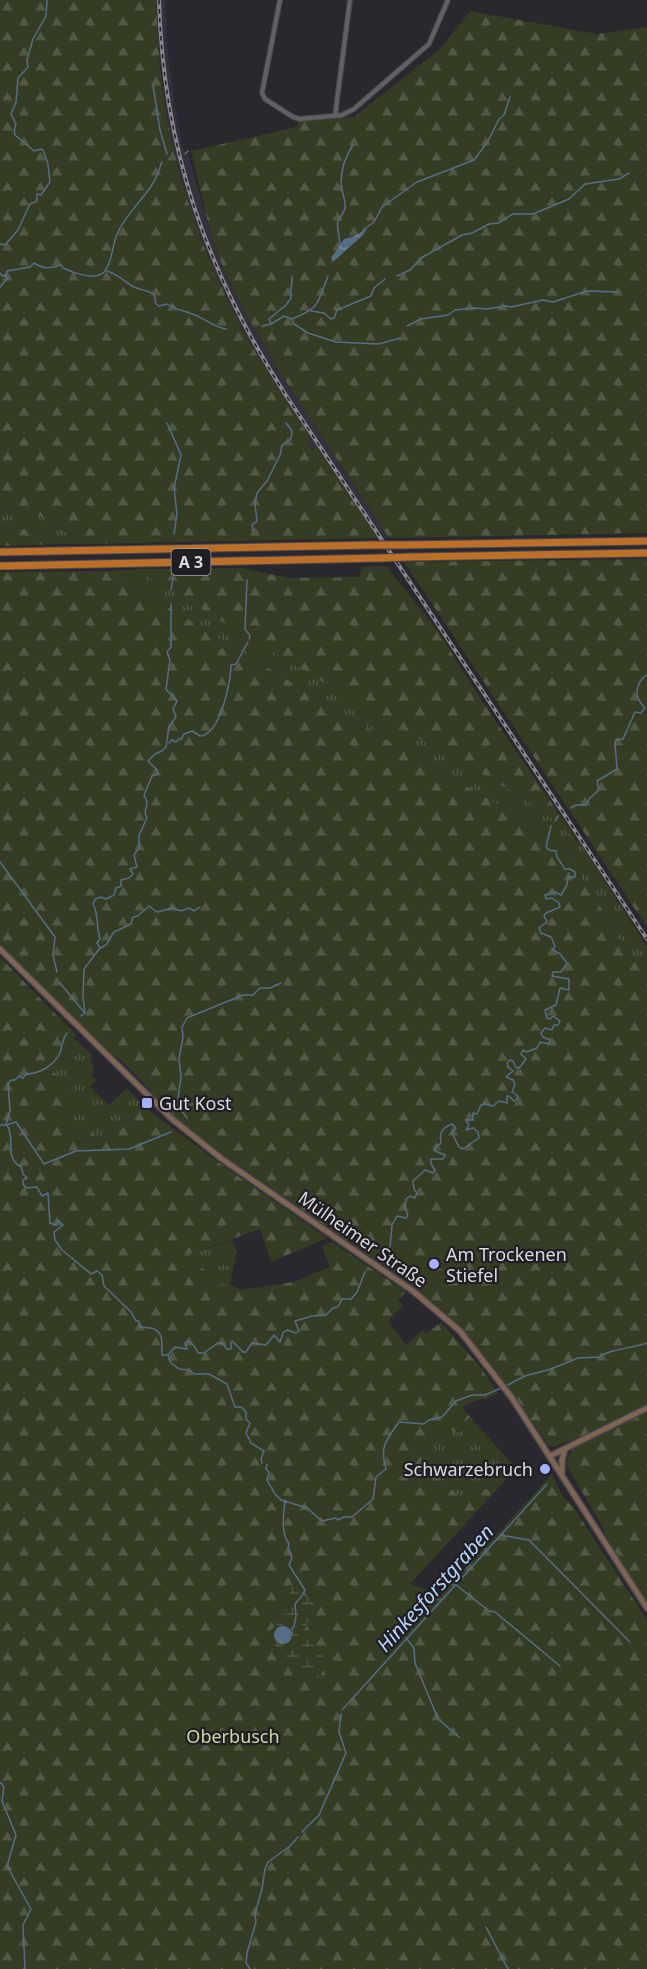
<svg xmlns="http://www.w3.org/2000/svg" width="647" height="1969" viewBox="0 0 647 1969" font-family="'Noto Sans',sans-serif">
  <defs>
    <pattern id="grass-tufts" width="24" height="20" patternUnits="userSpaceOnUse" patternTransform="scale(1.5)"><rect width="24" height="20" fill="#343c24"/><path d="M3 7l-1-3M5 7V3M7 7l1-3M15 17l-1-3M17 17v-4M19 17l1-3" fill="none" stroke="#515843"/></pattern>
    <pattern id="forest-firs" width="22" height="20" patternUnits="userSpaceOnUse" patternTransform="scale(1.5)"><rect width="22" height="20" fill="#343c24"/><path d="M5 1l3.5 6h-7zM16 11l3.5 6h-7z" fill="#515843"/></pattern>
    <pattern id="wetland-marsh" width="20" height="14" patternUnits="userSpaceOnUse" patternTransform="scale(1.5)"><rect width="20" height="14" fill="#343c24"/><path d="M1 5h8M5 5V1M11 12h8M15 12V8" fill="none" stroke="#515843"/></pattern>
    <pattern id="water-ripples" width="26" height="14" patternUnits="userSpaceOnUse" patternTransform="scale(1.5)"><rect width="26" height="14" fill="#576d87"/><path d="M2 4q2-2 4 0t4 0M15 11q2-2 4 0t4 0" fill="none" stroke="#76889d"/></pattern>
  </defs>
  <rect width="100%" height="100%" fill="#2a272e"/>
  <path fill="#34303c" d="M156,0h9l3,56 8,57 7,36 5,5 22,77 13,37 24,48 36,61 106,161h-11l-61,-91 -5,3 -6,-9 5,-4 -46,-68 -29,-51 -23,-48 -22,-58 -17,-61 -10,-51z"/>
  <path fill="url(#grass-tufts)" d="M0,506l33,6 52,32h-21c-15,-15 -33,-14 -54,-16l-10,-11z
    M141,569l2,5 376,221 39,27 11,12h4l3,7 2,-1 69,106v33l-30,-43 -25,-44 -34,-46 -13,-14 -170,-99 -266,-162z
    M73,1038l20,17 -3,5 4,7 -2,9 4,4 -6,7 19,18 18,-17 16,18 -42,36 -8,-10 -11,12 -14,-14 -2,-10 2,-12 -15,-37 10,-9z
    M232,1240l5,12 -7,32 -17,1 -24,-31z
    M470,1417l46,51 -15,17 -41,12 -40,-34 28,-34 9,4z"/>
  <path fill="url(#forest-firs)" d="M0,0h156c2,33 3,67 8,100 12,76 37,149 72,217 21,42 49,81 75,121l-5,3 6,9 5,-3 61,91 -293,6 -52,-32 -33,-6z
    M470,11l127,23 50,-7v506l-258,5 -106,-161 -36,-61 -24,-48 -13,-37 -19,-80 106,-24 1,-6 56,-4 86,-68z
    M0,517l10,11c21,2 39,1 54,16l-64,2z
    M647,559v368l-243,-365z
    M386,566l52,65 42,67 93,136h-4l-11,-12 -39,-27 -138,-78 -238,-143 -2,-5 100,-1 49,10 69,-1 3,-10z
    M109,571l266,162 170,99 13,14 34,46 25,44 30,43v624l-38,-58 -7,-19 -35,-60v-8l7,-10 -4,-7 -17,6 -5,-2 -36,-53 -37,-48 -31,-32 -36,-30 -185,-127 -48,-37 -25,-24 -1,-5 -30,-31 -8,-4 -111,-109v-373z
    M0,957l76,78 -5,6 -8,21 -10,9 24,28 -9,9 -2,12 5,6 -3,4 13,14 12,-12 8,10 42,-36 75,56 109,76 -56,24 -11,-33 -70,25 21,23 2,8 17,-1 11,6 52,-8 37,-15 -8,-21 10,-4 74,50 -8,8 5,6 -15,15 18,24 17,-15 3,4 15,-12 41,47 16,24c-13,8 -21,5 -36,15l8,9 -14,16 -8,-4 -27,33 39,35 41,-12 -91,99 31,11 111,-121 10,21 12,13 71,109 2,3v349h-647z"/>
  <path fill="url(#wetland-marsh)" d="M291,1585l24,19 -12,29 26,30 -16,22 -35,-29 -7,-26c16,-14 18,-24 20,-45z"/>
  <path fill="url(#water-ripples)" d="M367,228l-4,7 -30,27 -2,-4 13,-19 11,-3z
    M274 1635a9 9 0 1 1 18 0a9 9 0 1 1-18 0Z"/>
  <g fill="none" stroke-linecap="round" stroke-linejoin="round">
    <path stroke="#576d87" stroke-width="1.5" d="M153,85l7,45 7,24
      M185,154l3,-3
      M363,230l11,-8 8,-15 35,-25 57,-22 14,-19 11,-22 5,-4 6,-18
      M0,244l5,1 13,-15 12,-26 7,-3v-7l4,1 9,-13 -2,-18 -5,-14 -2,-1 -7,2 -19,-16 -1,-4 2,-7 -5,-10 5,-12 2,-24 10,-11 -1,-7 6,-21 13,-23 1,-16
      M340,245c0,-8 -4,-16 -2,-24 2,-4 6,-8 7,-13 1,-6 -2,-13 -3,-18 -3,-16 2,-31 11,-45
      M107,271c11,3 17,11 27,16 6,3 13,3 20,7l2,10 3,2 8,-2c9,6 19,7 28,11 10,4 21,13 31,14
      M0,273l2,3 3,-1
      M6,274l1,-3 23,-4 4,-4c11,7 16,5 27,2l2,3c8,4 34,14 42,3 8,-11 7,-27 13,-39 9,-19 25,-32 35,-49 4,-6 6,-14 9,-21
      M397,276l13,-6 11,-12 41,-23 10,-2 17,-9 9,-1 15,-9h20l36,-15 16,-15 34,-5 10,-6
      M0,287l7,-8 -1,-4
      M311,311l13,2 7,6 3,-1 3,-8 34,-14 3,-8 11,-9
      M292,319l2,5 14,9 28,9 43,2 21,-6
      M271,323l-2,-4 17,-14 5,-7c-2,-8 2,-14 1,-22
      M262,326l9,-2 13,-8 8,3c29,-12 25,-15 36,-43
      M407,326l14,-7 27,-4 7,-5 19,-2 13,1 19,-3 5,1 32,-7 10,2 34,-11 31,1
      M167,423l14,32 -7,33 3,26 -3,20
      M253,531l-1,-6 5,-4 -2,-17 2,-11 10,-12 13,-26 2,-10 9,-6 1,-8 -6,-8
      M247,580l-2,49 5,7 -1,3
      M171,590l2,-12
      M169,743l3,-3 4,2 3,-3h2l3,-5 8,-3 8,5c20,-1 31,-54 31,-71l5,-1 12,-22
      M571,808l5,-3h10l4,-7 9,-8 -2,-9 20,-12 -2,-26 1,-3 7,-1 12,-27 6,1 4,-5c-12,-12 -10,-24 2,-34
      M555,821l3,-5
      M0,862l55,75 -2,18 4,17
      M100,948l6,-3 8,-13 17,-8 2,-7 5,-1 11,-10 8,6 16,-4 8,3 8,-3 5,3 6,-4
      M60,983l24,29
      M81,1016l4,-3 -2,-16 1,-28 16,-21 -3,-5 3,-4c-4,-13 -1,-24 -7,-35l2,-5 6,-2 5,2 8,-4 2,-7 5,-2v-6l8,-2 4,-4 -3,-5 7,-2 -3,-12 5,-7v-13l8,-17 -2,-5 2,-11 -3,-7 8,-19 6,-2 -1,-4 -9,-9 7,-7 7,-3 4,-4 3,-21 7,-9 -3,-8 4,-8 -11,-12 4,-29 -3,-8 4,-5v-43
      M187,1118l-10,-14 4,-26 -2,-20 4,-20 -1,-11 5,-9 56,-23h10l7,-7h10l11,-5
      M6,1124l4,-13 -2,-27 3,-4h4l4,-4 4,2 3,-4c14,0 28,-9 34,-21 2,-7 2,-13 7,-20
      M0,1125h7c9,14 -3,29 12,41l2,-1 2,9 4,4 -4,2v4l3,4 11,-1 5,9 6,-3 2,30 6,2 2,-5 5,5 -9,7 1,8 7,10 29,24 6,-3 5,4 2,11 27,26 5,9h3l1,6c4,1 10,0 14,2 11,5 7,17 8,26h6l7,-8 12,2 -2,-6 3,-2 7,6 3,6h6l14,-10h4l5,6h4v-7l1,-1 11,11h3l6,-9 14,2 8,-10 6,7 3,-9 4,-3 9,3 3,-2 -4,-10 17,-5 14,-1 7,-7 5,-1 4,-8h9l6,-7 8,-20
      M7,1125l9,-3 28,42 32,-13 53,-2 42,-17
      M382,1258l8,-11 2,-22 5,-9 9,2 2,-2 -3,-8 1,-9 4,-3 5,2 2,-5 -3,-4 -1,-8 12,-11 8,3 2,-3 -4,-6v-5h12l2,-4 -10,-4v-3l6,-5c-2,-11 1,-15 11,-19l4,4 -4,5 7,14 4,2 16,-11 -1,-6 -5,-4 -7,2 3,-5 -3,-5h7v-7l4,1 4,-9 4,-1 8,2 6,-5 8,2v-7h2l5,5 3,-2 1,-3 -6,-4 3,-7 -2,-5 -7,-3 7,-6 -5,-4 -1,-4 3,-3 3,1 3,7 4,-1 6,-8 -5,-5 2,-4 3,2 11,-4 3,-6 9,2 1,-4 -7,-3 -2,-4 4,-5 7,2 2,-5h4l2,-4 -7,-5 -3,3 -3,-1 -2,-8 11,-5 4,-17 9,2v-11l-17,-3 1,-4h8l6,-9 -7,-9 -7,-4 2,-4 -4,-9 -10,-4 -2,-5 8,-6 -3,-6 2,-3 14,-6 -1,-4 -7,-5 -6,1 -1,-4 10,-3 6,3 6,-10 1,-8h7v-5l-5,-3h-5l-8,-12 -1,-6 -7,-1 -3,-3 5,-21
      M168,1355l3,8 8,6 10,1 6,4h14l18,10 8,23h6l5,5v7l4,4 -4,10 5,10 13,8 -3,8 1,4
      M506,1386l19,-10 26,-7 27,-11 22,-1c9,-8 34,-9 47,-14
      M267,1464l-1,5 3,3 -2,8 8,14 6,6 26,8 15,13 14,-3 2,2 6,-3h8l21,-18 3,-22 10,-8c-7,-23 1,-30 13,-47l25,2 5,-4 13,-3 14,-16 16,-6h13l16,-7
      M285,1500c-1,15 -5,31 4,44l-1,4 4,10 -3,7 16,25 -4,7 -6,7 1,12 -2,11 -3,2
      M500,1535l29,5 101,102
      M455,1584l34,27 6,1 65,54
      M406,1638l8,10 1,15 23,56 21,18
      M342,1710l205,-226
      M0,1782l4,5 -2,14 14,34 -9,31 24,43 -8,16 2,44
      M302,1832l17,-17 27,-62 -7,-21 2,-18
      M486,1927l22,42
      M250,1969l-4,-6 1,-10 9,-31 -1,-8 7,-25 3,-20 3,-7 22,-16 8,-9"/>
    <defs>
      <path id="street" d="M280,0l-18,93 3,6 28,18 7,2 42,-4 12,-6 75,-65 19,-44
        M335,116l15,-116"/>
      <path id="secondary" d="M0,949l172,170 50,40 191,132 47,40 52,67 135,210
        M550,1456l97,-48
        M562,1472v-12l3,-11"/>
      <path id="highway" d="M402,545l245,-4
        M0,552l374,-7
        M409,557l238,-4
        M0,566l381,-8"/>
    </defs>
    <use href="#street" stroke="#46454a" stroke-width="6"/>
    <use href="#secondary" stroke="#46454a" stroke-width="8"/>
    <use href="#highway" stroke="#46454a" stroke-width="9"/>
    <use href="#street" stroke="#625f67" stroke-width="4"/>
    <use href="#secondary" stroke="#7d6454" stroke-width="5"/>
    <use href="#highway" stroke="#bb6f28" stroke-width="7"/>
    <defs>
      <path id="rail" d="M159,0c4,147 47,271 126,394l362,545"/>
    </defs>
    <use href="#rail" stroke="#89878d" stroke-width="4"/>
    <use href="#rail" stroke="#201d24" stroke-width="1.5" stroke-dasharray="4.5" stroke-linecap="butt"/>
    <defs>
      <path id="highway-bridge" d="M374,545h28
        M381,558l28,-1"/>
    </defs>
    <use href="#highway-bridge" stroke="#46454a" stroke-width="9" stroke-linecap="butt"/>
    <use href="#highway-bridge" stroke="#bb6f28" stroke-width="7"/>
  </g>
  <g fill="#a5b1fc" stroke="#201d24" stroke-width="2">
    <rect x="141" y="1097" width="12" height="12" rx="3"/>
    <circle cx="434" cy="1264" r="6"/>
    <circle cx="545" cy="1469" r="6"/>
  </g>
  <g text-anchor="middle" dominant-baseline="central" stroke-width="4.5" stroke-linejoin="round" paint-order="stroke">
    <rect fill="#201d24" stroke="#a3a1a6" stroke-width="1.5" x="171.5" y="549" width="39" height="26" rx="4.5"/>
    <g font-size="16" font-weight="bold" fill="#dbdade">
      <text x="191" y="562">A 3</text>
    </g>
    <g font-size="18" fill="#dbdade" stroke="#201d24" text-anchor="start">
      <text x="159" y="1103">Gut Kost</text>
      <text x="446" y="1254">Am Trockenen<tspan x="446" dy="21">Stiefel</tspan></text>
      <text x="533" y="1469" text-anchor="end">Schwarzebruch</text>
    </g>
    <g font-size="18" fill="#dbdade" stroke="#201d24">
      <text transform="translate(363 1239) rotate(35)">Mülheimer Straße</text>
    </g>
    <g font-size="18" fill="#c8dca3" stroke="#201d24">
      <text x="233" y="1736">Oberbusch</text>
    </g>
    <g font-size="20" font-style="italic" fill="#b4d4fa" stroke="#201d24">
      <text transform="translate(435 1588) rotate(-48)">Hinkesforstgraben</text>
    </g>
  </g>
</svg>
